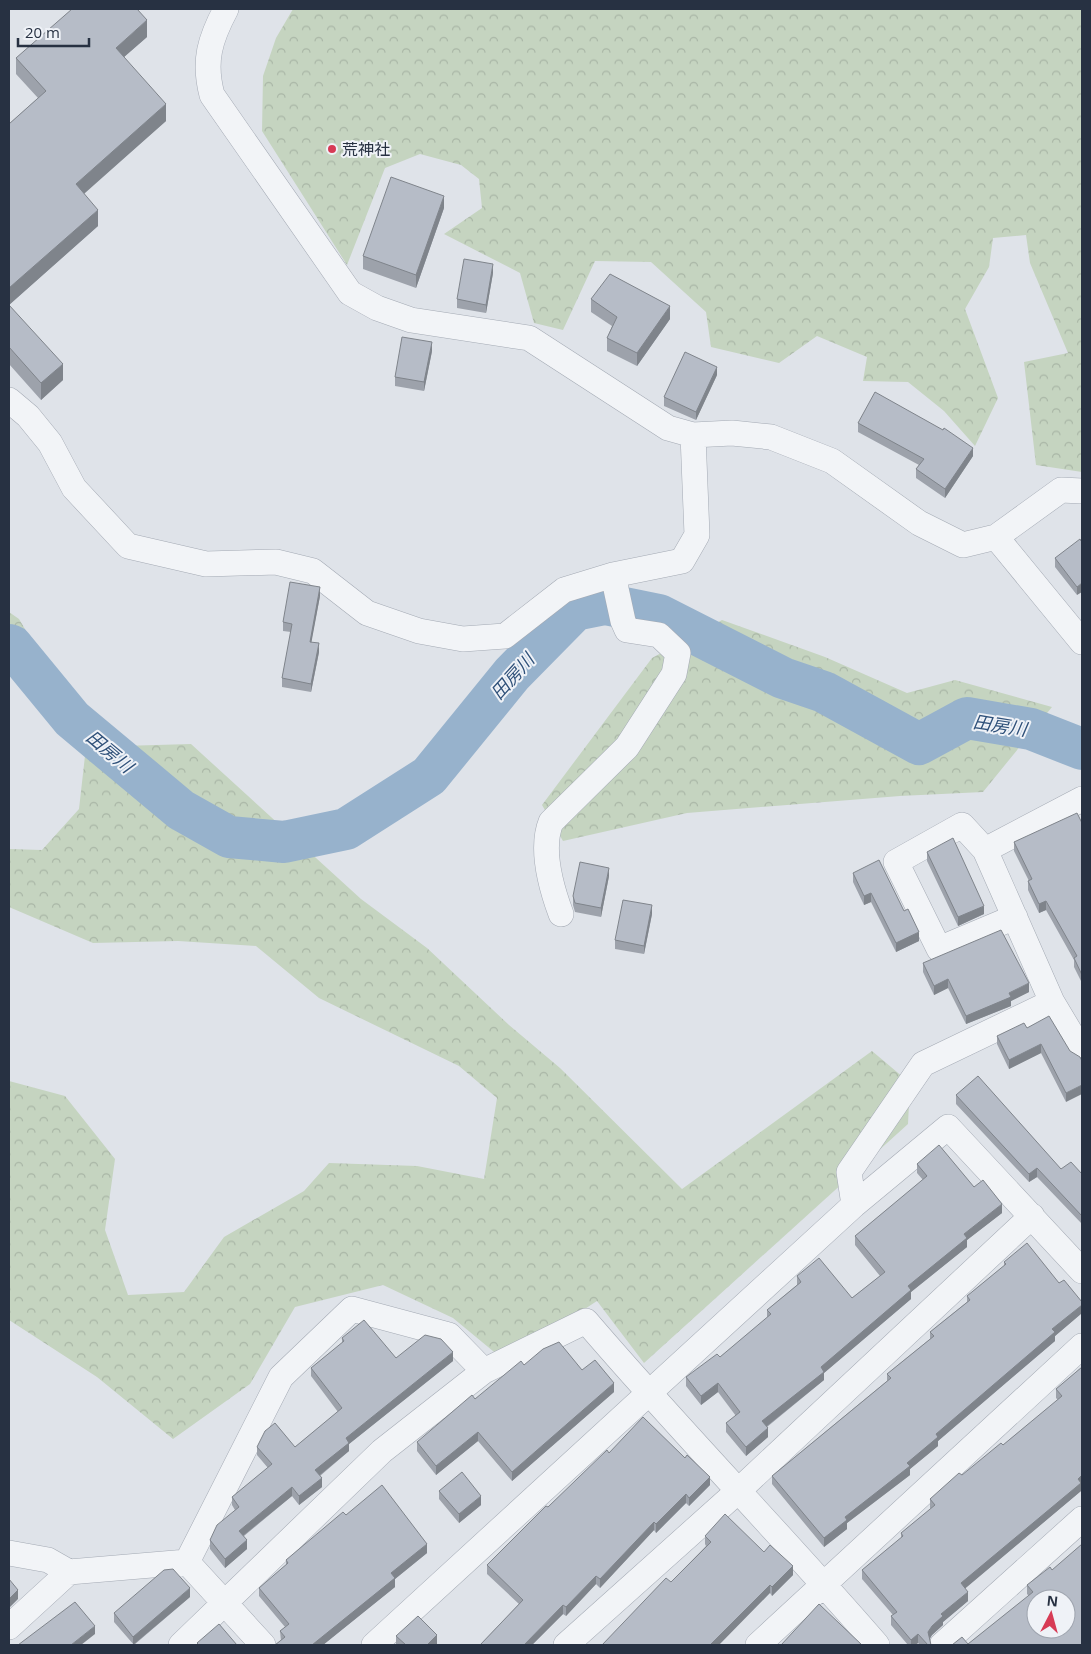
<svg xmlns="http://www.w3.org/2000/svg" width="1091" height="1654" viewBox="0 0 1091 1654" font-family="'Open Sans','Noto Sans JP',sans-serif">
  <defs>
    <pattern id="forest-crowns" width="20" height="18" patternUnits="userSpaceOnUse" patternTransform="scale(1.25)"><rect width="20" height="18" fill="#c5d4c0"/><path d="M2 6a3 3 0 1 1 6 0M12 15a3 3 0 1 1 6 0" fill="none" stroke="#a9b6a6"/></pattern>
  </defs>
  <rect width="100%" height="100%" fill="#dfe3e9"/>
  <path fill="url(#forest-crowns)" d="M293,9h789v463l-46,-7 -12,-103 44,-9 -38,-90 -4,-28 -33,3 -4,29 -24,42 33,89 -23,48 -31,-35 -36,-29 -45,-1 4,-24 -50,-21 -38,27 -68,-16 -5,-35 -55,-50 -56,-1 -32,69 -29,-7 -14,-50 -76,-39 38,-26 -3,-29 -18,-14 -41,-11 -35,14 -38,97 -85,-134 1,-55 13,-38z
    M9,612l10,7 19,32 -12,11 -17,-3z
    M722,620l103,37 82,36 48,-13 97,27 -69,85 -83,4 -213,17 -124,28 -21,-36 110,-147z
    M191,744l170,155 66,49 82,77 51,43 122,121 190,-138 38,32 -2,41 -264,239 -47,-62 -92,60 -52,-43 -70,-33 -88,22 -45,77 -77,55 -76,-62 -88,-57v-239l56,15 50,63 -10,71 23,65 56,-3 40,-55 80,-46 25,-28 88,3 67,13 13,-81 -38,-32 -140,-68 -63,-52 -78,-5 -85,2 -84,-36v-58l33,1 37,-41 7,-62z"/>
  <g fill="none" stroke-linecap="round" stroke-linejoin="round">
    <path stroke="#97b2cc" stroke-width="42" d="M9,645l3,1 60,73 109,91 48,27 55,5 62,-13 83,-53 83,-102 63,-64 30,-6 54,11 124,63 41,14 95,52 48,-26 64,11 51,20"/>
    <defs>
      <path id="minor" d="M226,9c-16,30 -23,52 -14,86l138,198 27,15 34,12 118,18 139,90 25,7 39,-2 39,4 61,24 87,62 44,22 33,-8 65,-47 21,1
        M9,400l19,16 22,27 24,45 54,58 78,18 70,-2 37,9 54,42 52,18 44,8 42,-3 59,-46 49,-15 69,-14 15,-26 -4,-100
        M996,537l86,105
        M1082,799l-97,51 67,152 30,50
        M985,850l-23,-25 -66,37 43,87 76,-32
        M561,914c-10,-27 -21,-65 -10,-92l76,-75 47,-73 4,-21 -19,-18 -32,-5 -4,-9 -10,-46
        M854,1205l-5,-33 74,-108 129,-62
        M9,1553l39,7 21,12 118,-10
        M187,1562l94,-185 71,-68 97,26 35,36 102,-50c94,110 196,214 291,324
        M187,1562l76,83
        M9,1627l60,-55
        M181,1645l201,-194 102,-80
        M374,1645l480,-440 94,-78 134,144
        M566,1645l172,-154 294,-275
        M758,1645l324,-299
        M942,1645l140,-126"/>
    </defs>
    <use href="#minor" stroke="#a4aab4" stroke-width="26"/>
    <use href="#minor" stroke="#f2f4f7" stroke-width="25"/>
  </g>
  <path fill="#9da2ab" d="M147,37l-23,20 42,64 -82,72 14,33 -89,79 54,75 -22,20 -32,-36v-240l29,-26 -22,-24v-16z
    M444,208l-28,80 -53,-19v-13z
    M493,273l-7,40 -29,-5v-9z
    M591,299l79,20 -33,47 -30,-15v-13l5,-12 -21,-14z
    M432,351l-8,40 -29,-5v-9z
    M717,375l-21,45 -32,-14v-9z
    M858,423l115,33 -28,42 -29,-20v-9l3,-4 -61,-33z
    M1081,541l-4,54 -22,-28v-9z
    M320,596l-9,46 8,10 -8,40 -29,-5v-9l9,-46 -8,-1v-9z
    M1082,823v160l-8,-16v-7l-28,-50 -7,3 -11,-23v-9h1l-15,-30v-9z
    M927,852l57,62 -26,12 -31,-65z
    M853,873l51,38 15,30 -23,11 -25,-50 -7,3 -11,-23z
    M609,876l-8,41 -26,-5 -2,-7v-9z
    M652,914l-8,40 -29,-5v-9z
    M923,963l106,29 -18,9v5l-45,18 -18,-36 -14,7 -11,-23z
    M1027,1028l43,23 -4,51 -25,-49 -32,16 -12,-25v-8z
    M956,1095l105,74 21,5v50l-45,-47 -8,5 -73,-78z
    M917,1164l57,23 28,26 -35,27v7l-56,45v7l-87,74v7l-57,47 1,10 -22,19 -20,-24v-9l10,-7 -18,-24 -17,13 -15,-19v-9l34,-20 47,-39v-8l30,-25v-9l55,22 28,-22 -25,-31v-9l68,-56 -6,-7z
    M1004,1262l55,21 23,19v11l-27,23v5l-117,100v5l-28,23v6l-63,48v6l-23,18 -52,-63v-8l115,-95v-7l43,-35v-7l37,-30v-6l37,-30z
    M342,1338l54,20 57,3 -104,83v7l-29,25 2,11 -23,18 -7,-9 -48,40 3,13 -22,19 -15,-19v-9l25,-30 -3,-5v-8l36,-29 -11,-13v-8h38l43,-35 -27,-36v-8l31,-25z
    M524,1365l58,5 32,22 -102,89 -34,-40 -42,34 -19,-24v-9l58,-43z
    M1082,1367l-1,124 -116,97 3,13 -25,21v3l-11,10 -2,4 1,6h-11l-2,-2 -3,2h-7l-17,-20v-9l2,-1 -31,-36v-9l39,-32v-5l30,-24 -1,-1v-9l73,-54 55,-45 -2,-2v-9z
    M609,1453l101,32 -21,21 -3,-3 -30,30 -2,-3 -54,58 -4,-4 -30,32 -3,-2 -31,31h-52l39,-41 -32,-30v-9l61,-58z
    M439,1491l42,14 -22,18 -20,-24z
    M346,1515l81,38 -32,26v8l-72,58h-48l6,-4 -1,-10 5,-4 -26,-31v-8l27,-23v-5z
    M705,1536l59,16 29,23 -21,21 -2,-3 -99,-11 35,-36 -1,-2z
    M1052,1570l30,75 -114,-1 61,-48 -2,-2v-9z
    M190,1597l-56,48 -20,-23v-9z
    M396,1636l41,8 -1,1h-39l-1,-1z"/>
  <path fill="#7f848b" d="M147,20v17l-31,27v-16z
    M166,104v17l-90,80v-17z
    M444,196v12l-28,80v-13z
    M98,210v16l-89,79v-17z
    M493,264v9l-7,40v-8z
    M670,306v13l-33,47v-13z
    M432,342v9l-8,40v-9z
    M63,364v16l-22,20v-17z
    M717,367v8l-21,45v-8z
    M973,448v8l-28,42v-9z
    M1082,583v9l-5,3v-8z
    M320,587v9l-10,54v-8z
    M319,643v9l-8,40v-8z
    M609,868v8l-8,41v-9z
    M871,893v9l-7,3v-9z
    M1046,901v9l-7,3v-9z
    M652,905v9l-8,40v-8z
    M984,906v8l-26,12v-9z
    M919,932v9l-23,11v-9z
    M948,979v9l-14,7v-9z
    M1029,983v9l-18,9v5l-45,18v-8z
    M1041,1044v9l-32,16v-9z
    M1082,1085v9l-16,8v-9z
    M1037,1168v9l-8,5v-8z
    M1002,1204v9l-35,27v7l-56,45v7l-87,74v7l-62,50v-9l202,-187z
    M1082,1305v8l-27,23v5l-117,100v5l-28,23v6l-63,48v6l-23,18v-9l21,-21 62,-54 29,-29 116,-105z
    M453,1352v9l-104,83v7l-34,28v-9l31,-32z
    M614,1383v9l-102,89v-9z
    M718,1383v9l-17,13v-9z
    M768,1428v9l-22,19v-9z
    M478,1432v9l-42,34v-9z
    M1082,1475l-1,16 -120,101v-9z
    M710,1477v8l-21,21v-8z
    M322,1478v9l-23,18v-9z
    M292,1487v9l-53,43v-8z
    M686,1494v9l-30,30v-9z
    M481,1496v9l-22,18v-9z
    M654,1522v8l-54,58v-9z
    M247,1540v9l-22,19v-9z
    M427,1544v9l-32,26v8l-72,58h-11l79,-72z
    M793,1566v9l-21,21v-9z
    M596,1576v8l-30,32v-9z
    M770,1585v8l-51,52h-9z
    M190,1588v9l-57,48v-8z
    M18,1590v9l-9,9v-9z
    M968,1592v9l-25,21v3l-11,10 -4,6v-9l4,-6 9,-12z
    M563,1605v9l-31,31h-8z
    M95,1626v8l-14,11h-10z
    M918,1634v9l-3,2h-4v-5z
    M437,1635v9l-1,1h-9z"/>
  <path fill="#b6bcc7" stroke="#7f848b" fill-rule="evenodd" d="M72,9h65l10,11 -31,28 50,56 -90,80 22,26 -89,78v-164l37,-33 -30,-33z
    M391,177l53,19 -28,79 -53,-19z
    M464,259l29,5 -7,41 -29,-6z
    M610,274l60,32 -33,47 -30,-15 10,-21 -26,-18z
    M9,305l54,59 -22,19 -32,-36z
    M402,337l30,5 -8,40 -29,-5z
    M685,352l32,15 -21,45 -32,-15z
    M875,392l68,38 1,-2 29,20 -28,41 -29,-20 8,-10 -66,-36z
    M1080,539l1,2 1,-1v43l-5,4 -22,-29z
    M290,582l30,5 -10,55 9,1 -8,41 -29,-6 10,-54 -9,-2z
    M1077,813l5,10v152l-8,-17 3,-2 -31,-55 -7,3 -11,-23 4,-2 -18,-37z
    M953,838l31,68 -26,11 -31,-65z
    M879,860l25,51 4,-2 11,23 -23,11 -25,-50 -7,3 -11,-23z
    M580,862l29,6 -8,40 -26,-5 -2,-7z
    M623,900l29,5 -8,41 -29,-6z
    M1001,930l28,53 -20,10 2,4 -45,19 -18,-37 -14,7 -11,-23z
    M1049,1016l21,35 10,6 2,4v24l-16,8 -25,-49 -32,16 -12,-24 27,-13 3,5z
    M978,1076l83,93 10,-7 11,12v42l-45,-48 -8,6 -73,-79z
    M939,1145l35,42 9,-7 19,24 -38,30 3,4 -59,48 3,4 -90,77 3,5 -62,49 6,7 -22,19 -20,-24 14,-11 -22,-29 -17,13 -15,-19 31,-23 3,3 51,-43 -4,-4 34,-28 -4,-6 22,-18 33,40 33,-26 -30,-36 72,-60 -10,-12z
    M1027,1243l32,40 5,-3 18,22v3l-30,24 3,3 -119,102 2,3 -31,26 3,3 -65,51 2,3 -23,18 -52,-62 119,-98 -4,-4 47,-38 -4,-4 40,-32 -3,-4 39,-32 -2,-2z
    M364,1320l32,38 29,-23 16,4 12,13 -107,86 3,5 -34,27 7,8 -23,18 -7,-9 -53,44 8,9 -22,19 -15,-19 7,-15 22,-18 -7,-10 40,-33 -15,-17 8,-16 10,-8 20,24 47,-39 -31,-40 33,-27 -2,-3z
    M559,1342l23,28 13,-10 19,23 -102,89 -34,-40 -42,34 -19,-24 55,-47 3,4 46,-38 3,4 19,-16z
    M1082,1367v108l-4,4 3,4 -120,100 7,9 -27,22 2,2 -11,10 -4,6 3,13h-3l-10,-11 -7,6 -20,-24 6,-4 -35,-42 41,-34 -2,-3 34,-28 -5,-6 29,-26 3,2 39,-32 2,2 59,-49 -6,-7z
    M643,1417l42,41 2,-3 23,22 -21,21 -3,-4 -30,30 -2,-2 -54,57 -4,-3 -30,31 -3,-2 -39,40h-44l43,-45 -36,-35 59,-59 2,1 59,-57 2,3z
    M462,1472l19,24 -22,18 -20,-23z
    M382,1485l45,59 -36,29 4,5 -83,67h-37l10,-8 -5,-6 9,-7 -30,-36 29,-25 -2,-3 57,-48 3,3z
    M725,1514l39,38 6,-7 23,21 -21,21 -2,-2 -60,60h-108l64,-67 5,4 40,-40 -6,-6z
    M1082,1544v101h-130l10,-8 6,7 65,-52 -6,-7 23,-18 2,3zM1036,1599h30v30h-30z
    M173,1569l17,19 -57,49 -19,-24 50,-43z
    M9,1579l9,11 -9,9z
    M75,1602l20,24 -24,19h-53z
    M819,1604l43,41h-81z
    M418,1616l19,19 -10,10h-21l-10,-9z
    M219,1624l18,21h-38l-2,-2z"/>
  <circle fill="#d73b55" stroke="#eff2f7" stroke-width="2" cx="332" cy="149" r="5"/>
  <g text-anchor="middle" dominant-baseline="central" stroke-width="4" stroke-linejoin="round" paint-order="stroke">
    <g font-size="16" fill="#273142" stroke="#eff2f7" text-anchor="start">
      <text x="342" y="149">荒神社</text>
    </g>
    <g font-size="18" font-style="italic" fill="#2e5079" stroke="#eff2f7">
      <text transform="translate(512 676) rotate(-48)">田房川</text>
      <text transform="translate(1000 725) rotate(9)">田房川</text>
      <text transform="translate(110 751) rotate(40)">田房川</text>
    </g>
  </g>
  <rect width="1091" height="1654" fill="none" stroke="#273142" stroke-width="20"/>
  <g transform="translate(1051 1614) rotate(6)"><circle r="24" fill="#eff2f7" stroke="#9fa5af"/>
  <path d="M0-4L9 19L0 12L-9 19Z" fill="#d73b55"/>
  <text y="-8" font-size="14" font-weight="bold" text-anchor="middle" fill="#273142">N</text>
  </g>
  <path d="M18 38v8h71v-8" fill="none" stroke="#273142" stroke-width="2.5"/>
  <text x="25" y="38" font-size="15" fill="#273142" stroke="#eff2f7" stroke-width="4" paint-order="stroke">20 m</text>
</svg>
